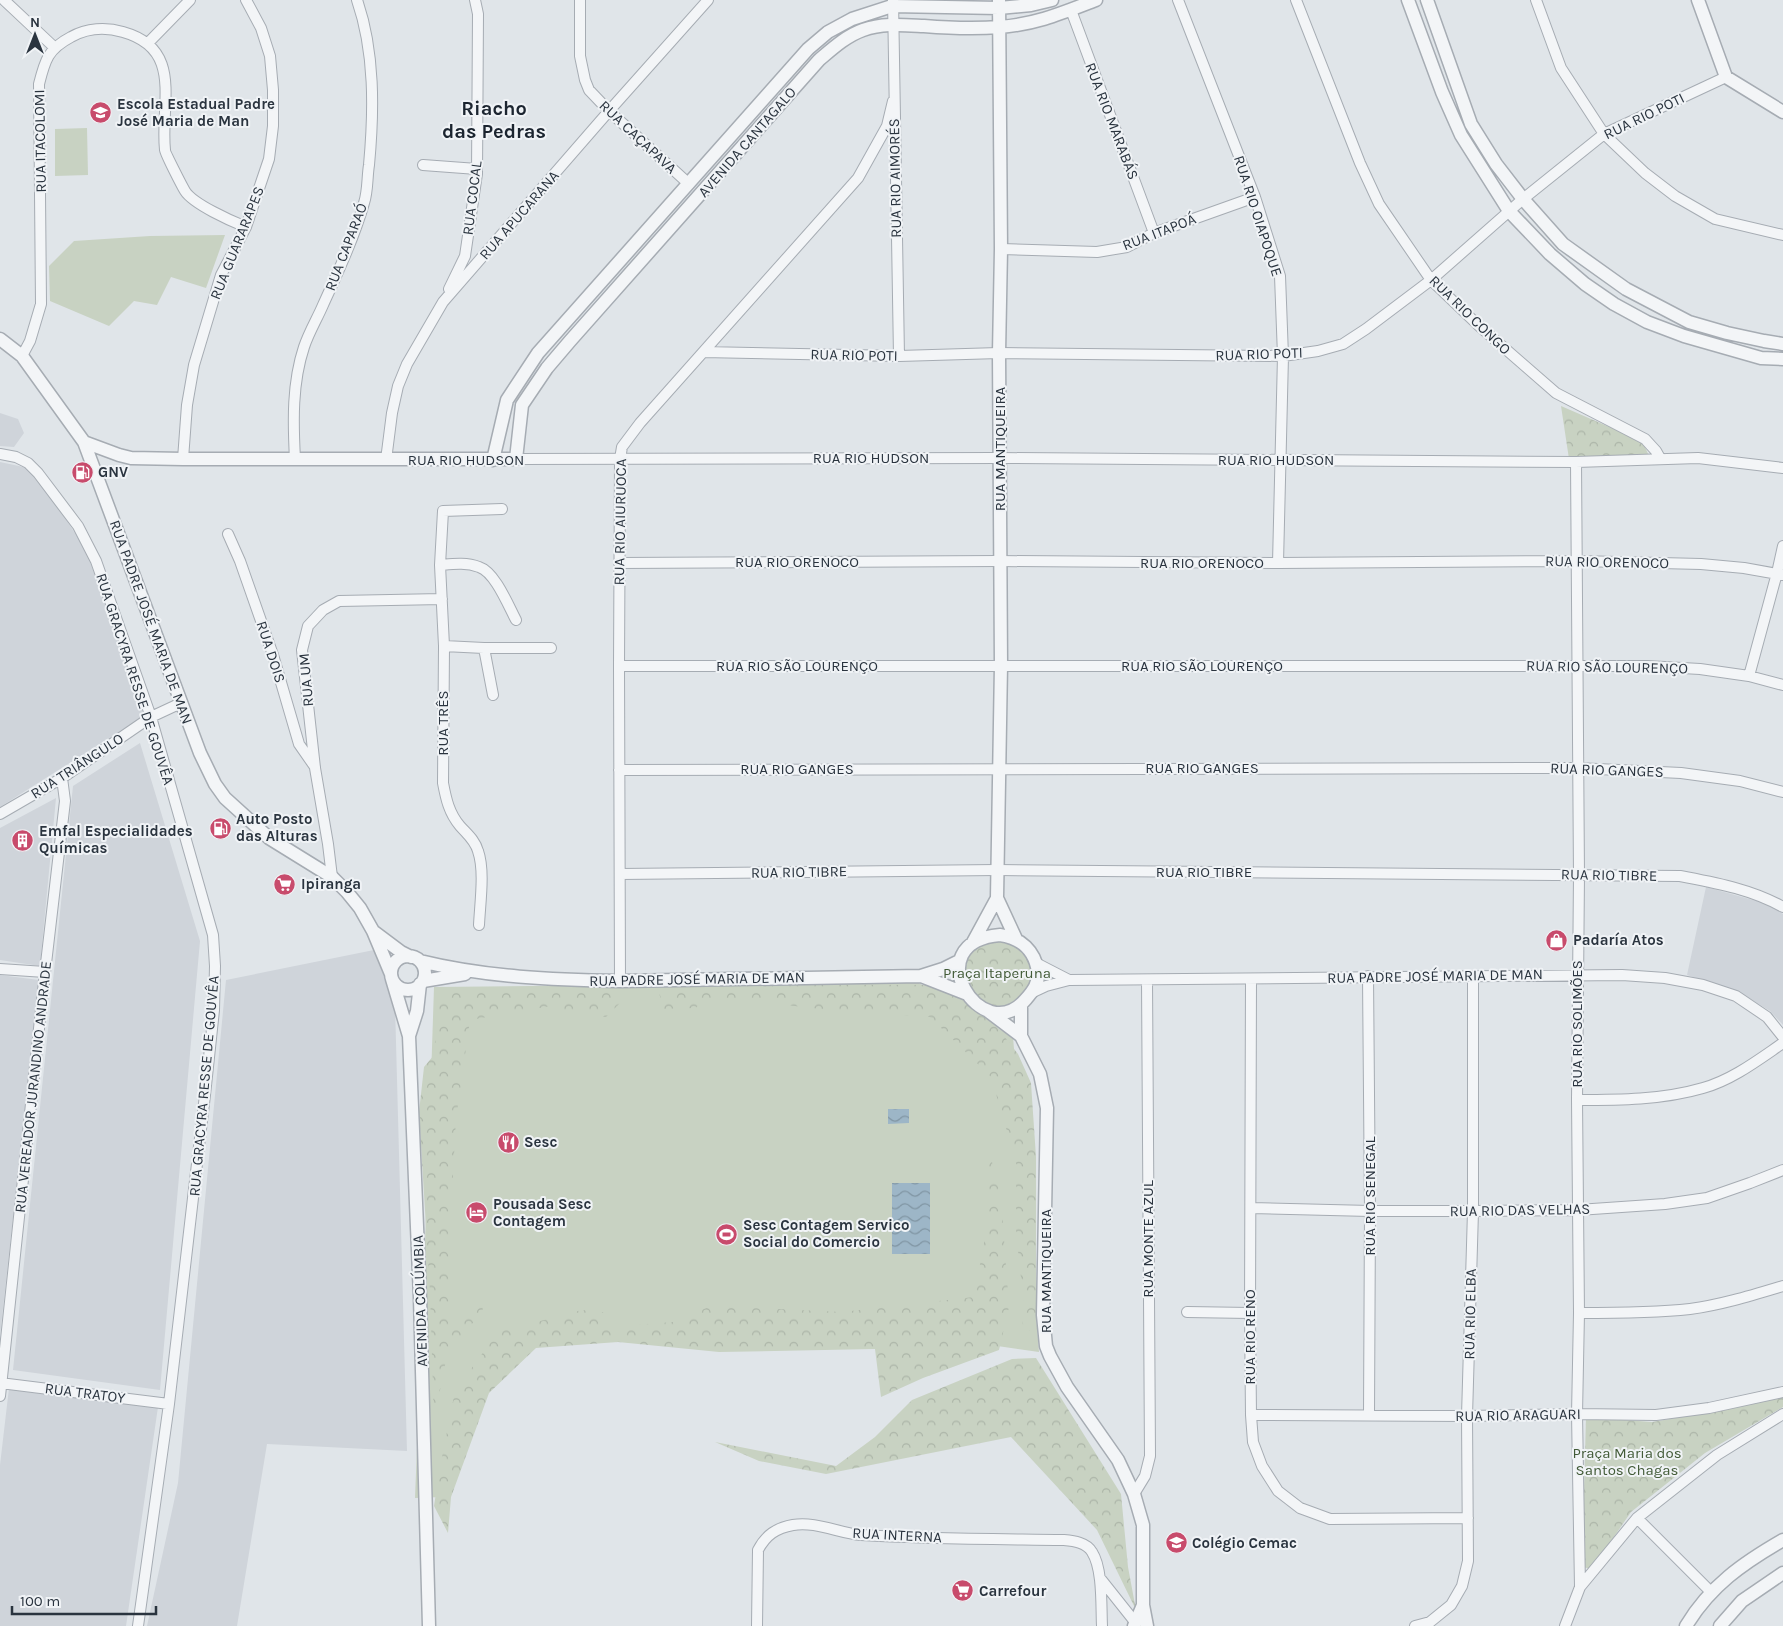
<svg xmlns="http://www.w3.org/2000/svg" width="1783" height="1626" viewBox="0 0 1783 1626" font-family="Karla,sans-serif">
  <defs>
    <pattern id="forest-crowns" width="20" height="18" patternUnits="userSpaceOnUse" patternTransform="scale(1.25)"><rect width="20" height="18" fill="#c8d2c2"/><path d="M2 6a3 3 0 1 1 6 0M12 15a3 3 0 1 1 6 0" fill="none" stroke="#acb5a8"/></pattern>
    <pattern id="water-waves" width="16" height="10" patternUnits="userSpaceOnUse" patternTransform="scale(1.25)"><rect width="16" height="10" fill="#9db6c7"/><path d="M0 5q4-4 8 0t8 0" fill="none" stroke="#8095a3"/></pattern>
  </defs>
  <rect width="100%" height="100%" fill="#e0e5e9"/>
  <path fill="#cfd4da" d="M0,413l18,6 6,14 -10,14 -14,-1z
    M0,462l33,7 53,81 58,166 -144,91z
    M140,743l60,198 -40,449 -147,-20 60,-584z
    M56,798l-16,168 -40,-6v-132z
    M1706,887l58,16 19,11v111l-13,-14 -29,-18 -54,-18z
    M374,950l21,55 12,446 -140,-7 -30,182h-90l31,-143 48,-503z
    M0,975l39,5 -39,356z
    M9,1388l149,19 -32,219h-126v-161z"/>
  <path fill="#c8d2c2" d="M87,128l1,47 -33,1v-47z
    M225,235l-19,53 -35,-11 -14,28 -23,-4 -25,25 -59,-25 -1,-35 25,-25 76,-5z
    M917,982l96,55 26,315 -159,-23 -327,5 -86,64 -25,99 -27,1 14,-359 5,-152z"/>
  <path fill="url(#forest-crowns)" d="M1561,406l76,33 8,8 4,9 -80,3z
    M994,940c7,1 16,2 22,6 19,11 19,40 3,53 -16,13 -36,9 -47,-7 -2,-3 -6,-6 -7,-10 -1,-4 1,-11 1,-15 0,-6 2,-13 7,-17 5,-5 15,-7 21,-10z
    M657,984l270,1 35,11 35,31 21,27 13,29 5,74v171l-14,5 2,-27 -8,-74v-70l-25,-85 -61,-60 -110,-8 -85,-10h-32l-7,9 -33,1z
    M542,987l19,5 -1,8 16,-7 47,-4v11l-17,17 -40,-4 -15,-7 -81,14 -14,99 -6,110v92l12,-1 23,-25 -3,18 -34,37 -14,70 -4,-128 -11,-180 5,-45 10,-12 4,-53 14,-11z
    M988,1146l13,52 8,109 -10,43 -76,28 -42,19 -6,-48 -156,3 -101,-10 -82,6 -47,45 -38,104 -3,36 -14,-27 6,-39 15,-76 43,-59 84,-22 36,4 -10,13 65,-5 38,-16 131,6 132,-15 14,-76z
    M1036,1358l85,136 7,73 8,43 -39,-80 -86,-93 -185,37 -67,-13 -44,-19 121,24 39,-29 37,-37 100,-41z
    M1783,1394v13l-78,46 -74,59 -39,57 -10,-2 4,-150 66,5 65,-11z"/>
  <path fill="url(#water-waves)" d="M888,1109h21v14l-21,1z
    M892,1183h38v71h-38z"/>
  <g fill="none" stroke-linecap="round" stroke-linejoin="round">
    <defs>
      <path id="minor" d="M4,0l50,47
        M580,0v56l5,24 4,10 20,21 80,73
        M893,0l6,356
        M1178,0l77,197 25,79 3,80 -5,207
        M1296,0l64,163 19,41 52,76 47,45 78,68 89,46 11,12 4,7
        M1536,0l25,68 43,66 41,39 30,23 40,23 68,16
        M1071,10l83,223
        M148,43l42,-43
        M423,165l54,4
        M1001,249l96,3 30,-5 27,-14 101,-36
        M449,289l16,-33 12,-82 1,-160 -3,-14
        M703,352l196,4 100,-3 284,3 35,-5 25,-7 23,-15 65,-49 92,-81 81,-65 122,-57
        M22,356l8,-15 11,-37 -2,-220c6,-24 9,-35 32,-47 16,-9 35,-10 52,-5 61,17 37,71 42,118 0,3 17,36 20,41 8,13 46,30 61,36
        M0,454l16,3 12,6 10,10 40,53 18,35 55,156 62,218 2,31 -1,44 -9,85 -36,309 -31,222
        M183,459l4,-54 7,-40 27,-90 25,-48 23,-68 4,-33v-36l-3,-34 -9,-28 -15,-28
        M295,459c-2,-37 -3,-76 9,-112 5,-15 13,-28 19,-42 15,-33 31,-67 41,-102 4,-12 3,-26 5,-38 5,-54 6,-113 -12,-165
        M516,459l484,-1 576,4 122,-4 85,10
        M386,460l6,-47 6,-27 9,-22 36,-62 166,-191 99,-111
        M1576,462l3,413 -2,225 2,213 -2,101 3,173
        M228,534l12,27 33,94 26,89 16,23
        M619,563l380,-2 279,2 300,-2 123,3 43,4 39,7
        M440,565c12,-1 26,-3 39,2 16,5 29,38 37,53
        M444,646l40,2 9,47
        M484,648h67
        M619,666h1028l53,3 49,7 34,9
        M1749,676l28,-103 6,-27
        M619,770l958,-2 104,5 59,8 43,11
        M0,814l62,-36 89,-61 30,-14
        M620,874l377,-4 683,6c36,7 71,13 103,31
        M332,877l-4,-33 -13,-76 -13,-118 6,-24 15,-16 16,-9 103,-2
        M479,925c1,-22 6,-54 -1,-74 -3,-11 -11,-17 -18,-25 -11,-13 -14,-27 -17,-43l1,-137 -4,-81 3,-54 59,-2
        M1036,963l33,17
        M0,969l45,3
        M1368,976l2,235 -1,204
        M1251,979l-1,334 1,102 2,27 9,24 16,25 22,17 30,11 138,-1
        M620,981l-1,-315 1,-207 2,-12 18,-24 218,-245 29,-52 6,-25
        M1031,993l15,-7 23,-6 553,-5 43,3 38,7 33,11 31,21 16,20
        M1577,1100c42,0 85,0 126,-12 29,-8 55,-28 80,-45
        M1251,1208l119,3h103l105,-1 87,-6 42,-6 43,-15 33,-13
        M1187,1312l63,1
        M1579,1313c37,0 74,0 111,-4 31,-4 63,-14 93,-23
        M0,1383l169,21
        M0,1396l45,-424 20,-171 -3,-23
        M1251,1415l216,1 110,-2 79,1 53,-7 74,-16
        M1134,1494l11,-18 5,-20 -3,-476
        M1637,1518l74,74
        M1100,1578l35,44
        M757,1626l1,-76c8,-15 18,-22 35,-25 22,-4 46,8 68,10 67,4 135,4 202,5 10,1 23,2 29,12 11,17 9,54 10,74
        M1415,1626l15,-4 21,-17 11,-19 6,-25 -1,-145 6,-205v-235
        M1565,1626l15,-39 57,-69 80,-63 66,-41"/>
      <path id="tertiary" d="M999,0l2,249 -2,104 2,312 -4,233 19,41
        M1408,0l34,92 19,43 48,76 41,43 35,30 29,20 33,18 37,14 77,22 22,1
        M1427,0l44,124 25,40 27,35 40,45 63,45 63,33 38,11 37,8 19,3
        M1698,0l28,77 57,35
        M0,339l22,17 62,86 116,311 15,31 10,14 44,40 63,39 15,15 13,16 13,23 18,43
        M84,442l35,13 12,3 52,1h333l6,-54 25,-37 23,-27 249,-281c13,-11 27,-24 44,-30 20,-7 40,-5 61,-4 25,2 51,3 76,1 37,-3 62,-14 96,-27
        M493,460l14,-60 31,-47 270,-304 20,-17 24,-13 40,-13 107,2 32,-3 21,-5
        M373,931l28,21 10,5
        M1000,935c21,3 35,16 38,37 1,11 -5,19 -12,27 -44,52 -111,-57 -26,-64z
        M972,944l25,-46
        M391 973a17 17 0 1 1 34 0a17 17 0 1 1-34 0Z
        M420,961c65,16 133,19 200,20l301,-5 22,-7 16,-8
        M921,976l46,18
        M392,979l17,57 11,262 9,328
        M423,981l42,-7
        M1021,1004v32
        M988,1011l33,25 19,38 7,34 -4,207 3,31 4,10 17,31 51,73 16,34 9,31v80l4,21
        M409,1036l8,-25 3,-27
        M1134,1626l9,-21
        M1686,1626c24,-40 57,-63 97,-86
        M1720,1626l22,-25 41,-28"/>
    </defs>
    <use href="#minor" stroke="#a6acb3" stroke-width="12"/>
    <use href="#tertiary" stroke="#a6acb3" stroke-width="15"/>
    <use href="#minor" stroke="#f3f5f7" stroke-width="10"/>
    <use href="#tertiary" stroke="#f3f5f7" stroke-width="12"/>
  </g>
  <defs>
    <symbol id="school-disc" viewBox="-11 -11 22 22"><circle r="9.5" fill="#c84b6c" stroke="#f0f3f6"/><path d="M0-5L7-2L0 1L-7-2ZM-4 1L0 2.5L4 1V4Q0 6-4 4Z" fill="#fff"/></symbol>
    <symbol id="fuel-disc" viewBox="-11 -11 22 22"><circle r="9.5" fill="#c84b6c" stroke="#f0f3f6"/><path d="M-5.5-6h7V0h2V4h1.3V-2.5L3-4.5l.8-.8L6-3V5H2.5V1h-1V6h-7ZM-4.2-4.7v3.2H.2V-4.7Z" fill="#fff"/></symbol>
    <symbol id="building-disc" viewBox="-11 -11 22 22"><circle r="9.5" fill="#c84b6c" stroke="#f0f3f6"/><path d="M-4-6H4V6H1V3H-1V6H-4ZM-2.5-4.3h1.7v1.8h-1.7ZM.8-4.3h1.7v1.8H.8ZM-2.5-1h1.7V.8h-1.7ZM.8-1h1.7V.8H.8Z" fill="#fff"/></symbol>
    <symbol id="supermarket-disc" viewBox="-11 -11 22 22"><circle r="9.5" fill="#c84b6c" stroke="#f0f3f6"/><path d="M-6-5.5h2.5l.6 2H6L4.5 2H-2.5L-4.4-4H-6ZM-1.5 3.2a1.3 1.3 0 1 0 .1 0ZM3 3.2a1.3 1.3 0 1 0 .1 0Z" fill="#fff"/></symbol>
    <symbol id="shop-disc" viewBox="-11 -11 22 22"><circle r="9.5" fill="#c84b6c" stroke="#f0f3f6"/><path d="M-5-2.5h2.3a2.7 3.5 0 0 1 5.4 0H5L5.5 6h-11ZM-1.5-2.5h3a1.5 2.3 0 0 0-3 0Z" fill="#fff"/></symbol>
    <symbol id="restaurant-disc" viewBox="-11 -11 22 22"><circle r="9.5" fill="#c84b6c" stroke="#f0f3f6"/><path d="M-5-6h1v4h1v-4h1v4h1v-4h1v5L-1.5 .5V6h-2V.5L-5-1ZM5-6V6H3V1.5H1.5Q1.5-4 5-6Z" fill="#fff"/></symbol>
    <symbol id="hotel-disc" viewBox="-11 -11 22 22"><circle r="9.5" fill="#c84b6c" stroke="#f0f3f6"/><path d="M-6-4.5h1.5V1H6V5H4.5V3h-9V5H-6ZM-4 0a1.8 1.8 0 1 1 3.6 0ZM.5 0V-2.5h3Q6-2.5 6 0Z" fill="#fff"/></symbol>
    <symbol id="stadium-disc" viewBox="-11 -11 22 22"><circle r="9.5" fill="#c84b6c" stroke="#f0f3f6"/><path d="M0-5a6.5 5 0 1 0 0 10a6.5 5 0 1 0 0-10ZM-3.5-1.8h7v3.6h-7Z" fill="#fff"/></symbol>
    <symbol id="university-disc" viewBox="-11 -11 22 22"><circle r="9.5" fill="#c84b6c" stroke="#f0f3f6"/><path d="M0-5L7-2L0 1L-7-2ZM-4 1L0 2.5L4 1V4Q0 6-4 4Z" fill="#fff"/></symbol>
  </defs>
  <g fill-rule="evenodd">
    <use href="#school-disc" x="88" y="100" width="25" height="25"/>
    <use href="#fuel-disc" x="70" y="460" width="25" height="25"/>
    <use href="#fuel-disc" x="208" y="816" width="25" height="25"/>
    <use href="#building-disc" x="10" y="828" width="25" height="25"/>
    <use href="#supermarket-disc" x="272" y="872" width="25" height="25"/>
    <use href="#shop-disc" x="1544" y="928" width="25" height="25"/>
    <use href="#restaurant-disc" x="496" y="1130" width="25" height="25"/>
    <use href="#hotel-disc" x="464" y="1200" width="25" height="25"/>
    <use href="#stadium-disc" x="714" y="1222" width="25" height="25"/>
    <use href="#university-disc" x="1164" y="1530" width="25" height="25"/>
    <use href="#supermarket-disc" x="950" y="1578" width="25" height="25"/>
  </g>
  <g text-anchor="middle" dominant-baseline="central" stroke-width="4" stroke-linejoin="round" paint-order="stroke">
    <g font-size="15" font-weight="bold" fill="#2a343f" stroke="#f0f3f6" text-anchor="start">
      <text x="117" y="104">Escola Estadual Padre<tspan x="117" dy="17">José Maria de Man</tspan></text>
      <text x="98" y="472">GNV</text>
      <text x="236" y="819">Auto Posto<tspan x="236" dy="17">das Alturas</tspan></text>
      <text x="39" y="831">Emfal Especialidades<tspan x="39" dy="17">Químicas</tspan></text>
      <text x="301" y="884">Ipiranga</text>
      <text x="1573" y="940">Padaría Atos</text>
      <text x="524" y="1142">Sesc</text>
      <text x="493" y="1204">Pousada Sesc<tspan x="493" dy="17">Contagem</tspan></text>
      <text x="743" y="1225">Sesc Contagem Servico<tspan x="743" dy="17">Social do Comercio</tspan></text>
      <text x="1192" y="1543">Colégio Cemac</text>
      <text x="979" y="1591">Carrefour</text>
    </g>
    <g font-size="15" fill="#2a343f" stroke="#f0f3f6">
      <text transform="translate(1644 116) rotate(-26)">RUA RIO POTI</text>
      <text transform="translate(1112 121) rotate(69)">RUA RIO MARABÁS</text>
      <text transform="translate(638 137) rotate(43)">RUA CAÇAPAVA</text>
      <text transform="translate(40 141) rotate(-91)">RUA ITACOLOMI</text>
      <text transform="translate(747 142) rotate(-49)">AVENIDA CANTAGALO</text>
      <text transform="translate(895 178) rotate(-91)">RUA RIO AIMORÉS</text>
      <text transform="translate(472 198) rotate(-83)">RUA COCAL</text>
      <text transform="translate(519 215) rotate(-49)">RUA APUCARANA</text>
      <text transform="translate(1258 216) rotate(72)">RUA RIO OIAPOQUE</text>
      <text transform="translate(1159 232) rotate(-21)">RUA ITAPOÁ</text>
      <text transform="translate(237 243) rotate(-68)">RUA GUARARAPES</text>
      <text transform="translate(346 247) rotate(-69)">RUA CAPARAÓ</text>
      <text transform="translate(1470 315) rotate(44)">RUA RIO CONGO</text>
      <text transform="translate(1259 354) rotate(-2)">RUA RIO POTI</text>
      <text transform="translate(854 355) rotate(1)">RUA RIO POTI</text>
      <text transform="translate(1000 449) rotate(-90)">RUA MANTIQUEIRA</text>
      <text x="871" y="458">RUA RIO HUDSON</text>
      <text x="466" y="460">RUA RIO HUDSON</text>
      <text x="1276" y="460">RUA RIO HUDSON</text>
      <text transform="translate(620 522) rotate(-89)">RUA RIO AIURUOCA</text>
      <text x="797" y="562">RUA RIO ORENOCO</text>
      <text transform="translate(1607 562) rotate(1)">RUA RIO ORENOCO</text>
      <text x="1202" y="563">RUA RIO ORENOCO</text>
      <text transform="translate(151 622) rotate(70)">RUA PADRE JOSÉ MARIA DE MAN</text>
      <text transform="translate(271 652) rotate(72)">RUA DOIS</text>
      <text x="797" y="666">RUA RIO SÃO LOURENÇO</text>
      <text x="1202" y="666">RUA RIO SÃO LOURENÇO</text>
      <text transform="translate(1607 667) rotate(1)">RUA RIO SÃO LOURENÇO</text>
      <text transform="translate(135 679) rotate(72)">RUA GRACYRA RESSE DE GOUVÊA</text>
      <text transform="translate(306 680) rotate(-95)">RUA UM</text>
      <text transform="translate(443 723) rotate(-90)">RUA TRÊS</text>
      <text transform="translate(77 766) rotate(-33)">RUA TRIÂNGULO</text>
      <text x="1202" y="768">RUA RIO GANGES</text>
      <text x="797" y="769">RUA RIO GANGES</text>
      <text transform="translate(1607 770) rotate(2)">RUA RIO GANGES</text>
      <text transform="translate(799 872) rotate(-1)">RUA RIO TIBRE</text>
      <text x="1204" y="872">RUA RIO TIBRE</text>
      <text transform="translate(1609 875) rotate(1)">RUA RIO TIBRE</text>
      <text transform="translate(1435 976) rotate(-1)">RUA PADRE JOSÉ MARIA DE MAN</text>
      <text transform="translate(697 979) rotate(-1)">RUA PADRE JOSÉ MARIA DE MAN</text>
      <text transform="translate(1577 1024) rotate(-90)">RUA RIO SOLIMÕES</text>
      <text transform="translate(204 1086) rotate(-85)">RUA GRACYRA RESSE DE GOUVÊA</text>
      <text transform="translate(33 1087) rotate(-84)">RUA VEREADOR JURANDINO ANDRADE</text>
      <text transform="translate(1370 1196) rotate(-90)">RUA RIO SENEGAL</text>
      <text transform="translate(1520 1210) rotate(-1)">RUA RIO DAS VELHAS</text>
      <text transform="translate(1148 1239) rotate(-90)">RUA MONTE AZUL</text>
      <text transform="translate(1046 1271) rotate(-90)">RUA MANTIQUEIRA</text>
      <text transform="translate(420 1301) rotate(-92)">AVENIDA COLÚMBIA</text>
      <text transform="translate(1470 1314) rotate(-89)">RUA RIO ELBA</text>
      <text transform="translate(1250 1337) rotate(-90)">RUA RIO RENO</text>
      <text transform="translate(85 1393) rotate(7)">RUA TRATOY</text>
      <text transform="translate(1518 1415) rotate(-1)">RUA RIO ARAGUARI</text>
      <text transform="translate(897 1535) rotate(3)">RUA INTERNA</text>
    </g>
    <g font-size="15" fill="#425b38" stroke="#f0f3f6">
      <text x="997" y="973">Praça Itaperuna</text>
      <text x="1627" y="1453">Praça Maria dos<tspan x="1627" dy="17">Santos Chagas</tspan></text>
    </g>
    <g font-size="20" font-weight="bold" fill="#1c2530" stroke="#f0f3f6">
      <text x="494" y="108">Riacho<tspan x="494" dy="23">das Pedras</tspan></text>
    </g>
  </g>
  <g transform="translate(35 35)" stroke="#f0f3f6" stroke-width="4" paint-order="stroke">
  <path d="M0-4L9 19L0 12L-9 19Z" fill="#2a343f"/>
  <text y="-8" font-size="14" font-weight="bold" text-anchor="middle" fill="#2a343f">N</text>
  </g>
  <path d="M12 1606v8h144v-8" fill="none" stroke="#2a343f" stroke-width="2.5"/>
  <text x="20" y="1606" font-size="15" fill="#2a343f" stroke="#f0f3f6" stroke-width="4" paint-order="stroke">100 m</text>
</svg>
